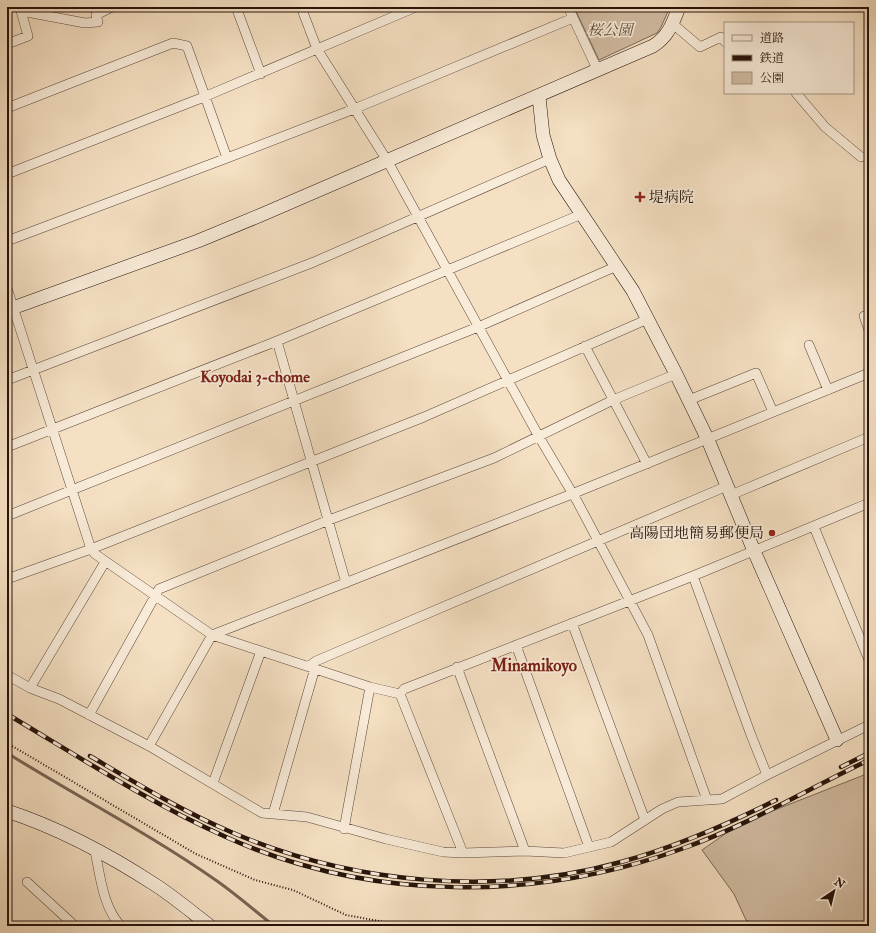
<svg xmlns="http://www.w3.org/2000/svg" width="876" height="933" viewBox="0 0 876 933" font-family="'IM FELL Double Pica','Noto Serif JP',serif">
  <rect width="100%" height="100%" fill="#f5e0c3"/>
  <filter id="stains"><feTurbulence type="fractalNoise" baseFrequency=".005" numOctaves="4"/><feColorMatrix values="0 0 0 0 .2 0 0 0 0 .09 0 0 0 0 .02 0 0 0 .5 -.17"/></filter>
  <radialGradient id="worn" r=".72"><stop offset=".6" stop-color="#630" stop-opacity="0"/><stop offset="1" stop-color="#630" stop-opacity=".3"/></radialGradient>
  <path fill="#d2bda4" stroke="#7c6858" d="M574,7h96l-9,20 -4,6 -58,27z
    M869,773v152l-110,1 -13,-6 -12,-26 -32,-44 26,-18 29,-15z"/>
  <g fill="none" stroke-linecap="round" stroke-linejoin="round">
    <path stroke="#786454" stroke-width="3" d="M7,753c69,43 143,81 210,128 20,14 38,30 57,45"/>
    <defs>
      <path id="street" d="M20,7l1,4 64,12 13,-1 -2,-7 16,-8
        M236,7l25,67
        M301,7l16,42 71,113 150,273 39,66 71,134 59,165
        M568,7l30,64
        M673,24l27,23 21,-10 4,5
        M7,44l21,-8 -7,-25
        M796,93l29,34 36,30
        M7,108l166,-65 14,3 40,112 127,-49 219,-91
        M7,174l197,-77 212,-90
        M7,241l220,-83
        M7,288l84,261 4,5 117,81 158,52 30,7
        M864,316l5,14
        M277,341l69,242
        M809,345l19,45
        M585,346l62,118
        M7,380l307,-118 236,-103
        M689,400l67,-27 17,39
        M7,447l270,-106 305,-127
        M731,495l138,-58
        M7,516l471,-189 139,-61
        M814,527l55,133
        M693,576l58,159 16,40
        M7,579l84,-30 333,-132 224,-98
        M572,623l73,197
        M516,645l73,202
        M309,666l7,-5 411,-175
        M457,667l68,184
        M7,675l23,13 29,11 90,47 113,67 45,4 79,22 57,13 20,1 62,-2 39,2 47,-11 51,-33 16,-7 44,-3 45,-24 102,-50
        M30,688l75,-126
        M400,694l4,-5 289,-113 176,-73
        M400,694l63,159
        M89,715l70,-126 170,-69 165,-62 119,-58 63,-26
        M149,746l63,-111 360,-141 297,-121
        M213,783l48,-132
        M273,814l42,-146
        M344,829l26,-142
        M95,851c5,24 8,57 26,75
        M27,882l48,44
        M833,926h7"/>
      <path id="secondary" d="M539,97l4,38 7,24 9,21 74,111 43,83 32,66 46,111 83,189
        M7,310l191,-69 63,-26 392,-169c15,-9 20,-23 26,-39
        M7,811c52,17 104,45 150,75 18,12 36,27 53,40"/>
    </defs>
    <use href="#street" stroke="#5a4639" stroke-width="10"/>
    <use href="#secondary" stroke="#26130b" stroke-width="14"/>
    <path stroke="#26130b" stroke-width="2" stroke-dasharray="1 2" stroke-linecap="butt" d="M7,743l189,111 59,26 38,10 53,25 60,11"/>
    <use href="#street" stroke="#f8ebd8" stroke-width="9"/>
    <use href="#secondary" stroke="#f8ebd8" stroke-width="13"/>
    <defs>
      <path id="rail" d="M7,714c72,43 143,89 219,123 144,65 312,65 458,11 64,-23 124,-59 185,-88
        M90,756c46,27 92,55 141,76 120,52 264,65 390,30 54,-15 105,-37 155,-62
        M841,767l28,-14"/>
    </defs>
    <use href="#rail" stroke="#26130b" stroke-width="4.5"/>
    <use href="#rail" stroke="#f8ebd8" stroke-width="3" stroke-dasharray="9" stroke-linecap="butt"/>
  </g>
  <g fill="#8f2418" stroke="#f8ebd8" stroke-width="1.5">
    <path d="M638 191h4v4h4v4h-4v4h-4v-4h-4v-4h4z"/>
    <circle cx="772" cy="533" r="4"/>
  </g>
  <g text-anchor="middle" dominant-baseline="central" stroke-width="3.5" stroke-linejoin="round" paint-order="stroke">
    <g font-size="15" font-style="italic" fill="#624e41" stroke="#f8ebd8">
      <text x="610" y="30">桜公園</text>
    </g>
    <g font-size="15" fill="#26130b" stroke="#f8ebd8" text-anchor="start">
      <text x="649" y="197">堤病院</text>
      <text x="764" y="533" text-anchor="end">高陽団地簡易郵便局</text>
    </g>
    <g font-size="16" font-weight="bold" fill="#7a1f14" stroke="#f8ebd8">
      <text x="255" y="377">Koyodai 3-chome</text>
    </g>
    <g font-size="17" font-weight="bold" fill="#7a1f14" stroke="#f8ebd8">
      <text x="534" y="665">Minamikoyo</text>
    </g>
  </g>
  <rect width="876" height="933" fill="none" stroke="#f5e0c3" stroke-width="24"/>
  <rect x="8" y="8" width="860" height="917" fill="none" stroke="#26130b" stroke-width="2"/>
  <rect x="12" y="12" width="852" height="909" fill="none" stroke="#26130b"/>
  <rect x="724" y="22" width="130" height="72" fill="#f8ebd8" stroke="#a49586"/>
  <rect x="732" y="35" width="20" height="6" fill="#f8ebd8" stroke="#a49586"/>
  <text x="760" y="42" font-size="12" fill="#26130b">道路</text>
  <rect x="732" y="55" width="20" height="6" fill="#26130b" stroke="#a49586"/>
  <text x="760" y="62" font-size="12" fill="#26130b">鉄道</text>
  <rect x="732" y="72" width="20" height="12" fill="#d2bda4" stroke="#a49586"/>
  <text x="760" y="82" font-size="12" fill="#26130b">公園</text>
  <g transform="translate(834 891) rotate(35)" stroke="#f8ebd8" stroke-width="3" paint-order="stroke">
  <path d="M0-3L7 15L0 10L-7 15Z" fill="#26130b"/>
  <text y="-6" font-size="11" font-weight="bold" text-anchor="middle" fill="#26130b">N</text>
  </g>
  <rect width="100%" height="100%" filter="url(#stains)"/>
  <rect width="100%" height="100%" fill="url(#worn)"/>
</svg>
